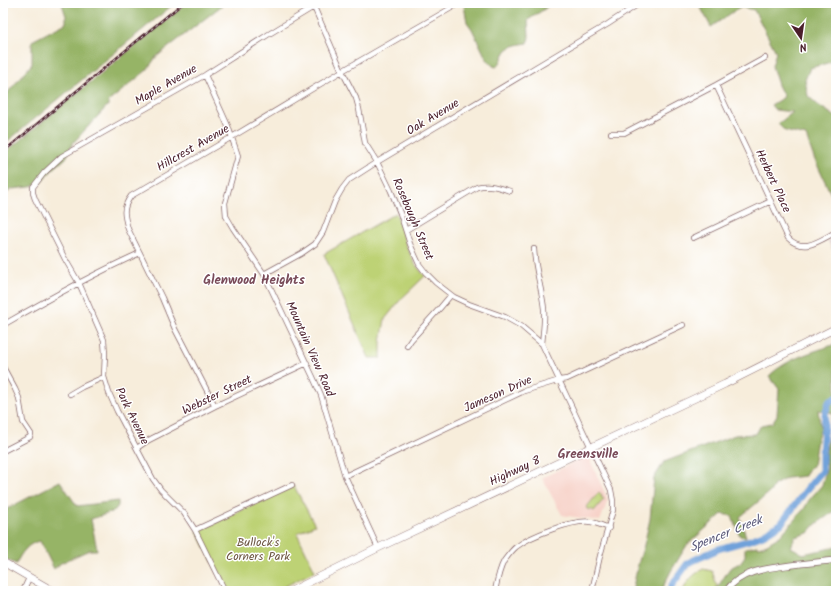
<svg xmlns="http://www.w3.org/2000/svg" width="839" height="594" viewBox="0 0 839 594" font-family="Kalam,sans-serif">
  <rect width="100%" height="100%" fill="#fff"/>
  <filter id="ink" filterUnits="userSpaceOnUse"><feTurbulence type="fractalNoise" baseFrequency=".025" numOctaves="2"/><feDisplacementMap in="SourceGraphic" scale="8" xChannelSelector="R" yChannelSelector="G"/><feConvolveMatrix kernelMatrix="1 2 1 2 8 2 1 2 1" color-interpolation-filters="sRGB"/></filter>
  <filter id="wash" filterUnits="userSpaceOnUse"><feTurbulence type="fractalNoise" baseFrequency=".012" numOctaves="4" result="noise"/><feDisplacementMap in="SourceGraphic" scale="16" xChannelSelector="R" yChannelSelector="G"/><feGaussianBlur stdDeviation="0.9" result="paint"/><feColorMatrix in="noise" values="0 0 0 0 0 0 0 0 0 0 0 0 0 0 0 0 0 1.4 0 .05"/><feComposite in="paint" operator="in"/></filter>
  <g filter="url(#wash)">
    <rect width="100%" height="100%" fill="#f7eddb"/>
    <path fill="#f7d1c7" d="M588,455l20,45 -8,21 -38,-6 -20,-37z"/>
    <path fill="#d2bfc0" d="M836,238v19l-8,-16z"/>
    <path fill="#bdd275" stroke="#847850" d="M396,213l11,34 8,17 10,12 -24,23 -16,20 -4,23v16h-12l-45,-104z
      M294,486l21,39 -18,8 18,38 -39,20h-49l-30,-60z
      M599,492l3,3 -1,2 3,2 -10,12 -3,-2 -2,1 -3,-2z
      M703,569l9,2 5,15 -3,5h-31c4,-11 10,-16 20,-22z"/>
    <path fill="#96b466" stroke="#706a48" d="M63,3h112l-172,142v-47l29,-34v-23l34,-18v-7l-4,-12z
      M187,3h38l-69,54 -9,13 -39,32 1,2 -36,39 -7,15 -15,13 -10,12 -11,4 -18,2 -9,7v-42z
      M465,3h85l-4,5 -18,12 1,16 -1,7c-7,1 -17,2 -22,8 -4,5 -4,12 -10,16l-3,-1 -7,-8 -14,-29 -5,-7 -3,-16z
      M710,3h126v60l-5,-1 -21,6 -5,12 3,16 10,9 18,12v88l-22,-47 -8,-22 -21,-5 -7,-7 15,-12 -18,-2 -4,-5 13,-8 -6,-12 -6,-19 4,-14 -22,-42 -14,-3 -29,20 -10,-19z
      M836,344v166l-20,14 -8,9 -13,4 -4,10 12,7 33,-7v44h-121l15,-23 10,-5 5,-7v-8l12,-2 2,1 8,-3 13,-8 24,-27 5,-9 13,-15 5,-18 -2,-11 8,-43 -15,-3 3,19 -4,9 -4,28 -4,2 -4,8 -18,2 -13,7 -4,7 -30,25 6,20 -6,-1 -8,-20 -10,-2 -35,31 -16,26 -10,20h-29l7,-30 5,-16 6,-26 4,-41 10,-16 71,-27 21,-1 5,-9 11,-2 5,-8 2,-26 -10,-13c18,-18 44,-24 67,-32z
      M60,481l17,25 41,-5v5l-5,6 -22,7 6,31h-8l-28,13 -7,6 -14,-28c-12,2 -19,12 -24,23l-13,-6v-47z"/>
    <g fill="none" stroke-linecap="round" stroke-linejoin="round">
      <path stroke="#70a1da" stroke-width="7" d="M670,591l2,-6 16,-22 30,-14 32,-9 13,-5 18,-11 26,-35 15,-18v-17l3,-40 4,-12 7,-4"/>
    </g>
  </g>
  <g filter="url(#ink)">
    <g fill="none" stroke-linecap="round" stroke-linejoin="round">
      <defs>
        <path id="minor" d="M314,7l28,64 14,27 3,11 6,34 12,19 14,29 9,22 10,31 9,20 7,9 10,10 18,14 15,7 36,13 16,9 21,18 69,146 2,11v9l-13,46 -8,35
          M205,75l23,51 10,30 -13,47 1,13 7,12 31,46 49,103 8,18 24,81 33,72
          M716,85l72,153c16,16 32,2 48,-6
          M611,133h13l92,-48 49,-27
          M406,230l71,-43c12,-3 21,0 33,4
          M693,238l78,-37
          M534,249c1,21 8,40 10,60 1,12 -1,23 -2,35
          M264,274l38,-21 13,-9 8,-12 12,-31 7,-12 7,-9 28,-18 231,-138 32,-21
          M3,325c45,-26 90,-51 137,-72
          M407,346l4,-6 29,-32 11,-13
          M3,367l12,22 4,9 4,24 8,12 -1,3 -27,14
          M70,394l12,-7 22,-10
          M215,406l-40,-77 -13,-31 -34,-69c-4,-14 -6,-21 3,-33l101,-59 110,-66 111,-64
          M137,448l10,-7 68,-35 92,-43
          M345,476l179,-85 36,-11 7,-1 116,-54
          M195,530l97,-45
          M23,591l6,-13
          M225,591l-30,-61 -11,-17 -23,-23 -8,-11 -36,-68 -8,-18 -5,-16 1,-23 -1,-14 -25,-57 -14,-24 -30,-60 -2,-6v-6l11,-14 18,-17 143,-81 64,-41 51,-31
          M495,591c2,-10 4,-21 9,-30 3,-4 8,-11 12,-14 14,-11 58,-28 75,-25 6,1 12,4 18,6"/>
        <path id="tertiary" d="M726,591c15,-21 43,-23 66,-26 15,-2 29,-3 44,-5"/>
        <path id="primary" d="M3,562l50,29
          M291,591l87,-43 347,-164 111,-56"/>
      </defs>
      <use href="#minor" stroke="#876769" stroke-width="6"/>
      <use href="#tertiary" stroke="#876769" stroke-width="7"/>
      <use href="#primary" stroke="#876769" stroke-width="8"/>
      <use href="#minor" stroke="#fff" stroke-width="4.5"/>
      <use href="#tertiary" stroke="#fff" stroke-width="5.5"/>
      <use href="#primary" stroke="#fff" stroke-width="7"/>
      <defs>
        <path id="rail" d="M3,152l180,-149"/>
      </defs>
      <use href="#rail" stroke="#4a1f2b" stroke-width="2.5"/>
      <use href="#rail" stroke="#fff" stroke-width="1" stroke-dasharray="3" stroke-linecap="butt"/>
    </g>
  </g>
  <g text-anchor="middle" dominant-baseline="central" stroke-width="3" stroke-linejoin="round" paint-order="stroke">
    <g font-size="12" fill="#4a1f2b" stroke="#fff">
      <text transform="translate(166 85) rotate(-30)">Maple Avenue</text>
      <text transform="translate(433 117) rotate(-31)">Oak Avenue</text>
      <text transform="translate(193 148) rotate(-30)">Hillcrest Avenue</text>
      <text transform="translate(773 181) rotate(65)">Herbert Place</text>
      <text transform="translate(413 219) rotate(67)">Rosebough Street</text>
      <text transform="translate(310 349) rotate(66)">Mountain View Road</text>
      <text transform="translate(498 394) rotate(-24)">Jameson Drive</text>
      <text transform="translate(217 395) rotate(-26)">Webster Street</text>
      <text transform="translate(132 416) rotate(64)">Park Avenue</text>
      <text transform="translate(515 471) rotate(-25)">Highway 8</text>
    </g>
    <g font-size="12" fill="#6c5541" stroke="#fff">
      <text x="258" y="542">Bullock's<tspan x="258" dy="14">Corners Park</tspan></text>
    </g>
    <g font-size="13" font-weight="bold" fill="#794b59" stroke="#fff">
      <text x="254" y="280">Glenwood Heights</text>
      <text x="588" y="454">Greensville</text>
    </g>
    <g font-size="13" font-style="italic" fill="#5b5a7a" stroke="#fff">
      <text transform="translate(726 534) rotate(-22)">Spencer Creek</text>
    </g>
  </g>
  <rect width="839" height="594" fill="none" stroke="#fff" stroke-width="16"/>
  <g transform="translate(801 38) rotate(167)" stroke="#ffffff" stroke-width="3" paint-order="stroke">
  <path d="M0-3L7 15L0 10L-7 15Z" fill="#4a1f2b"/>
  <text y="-6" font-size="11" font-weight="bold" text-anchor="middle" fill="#4a1f2b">N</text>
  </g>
</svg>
